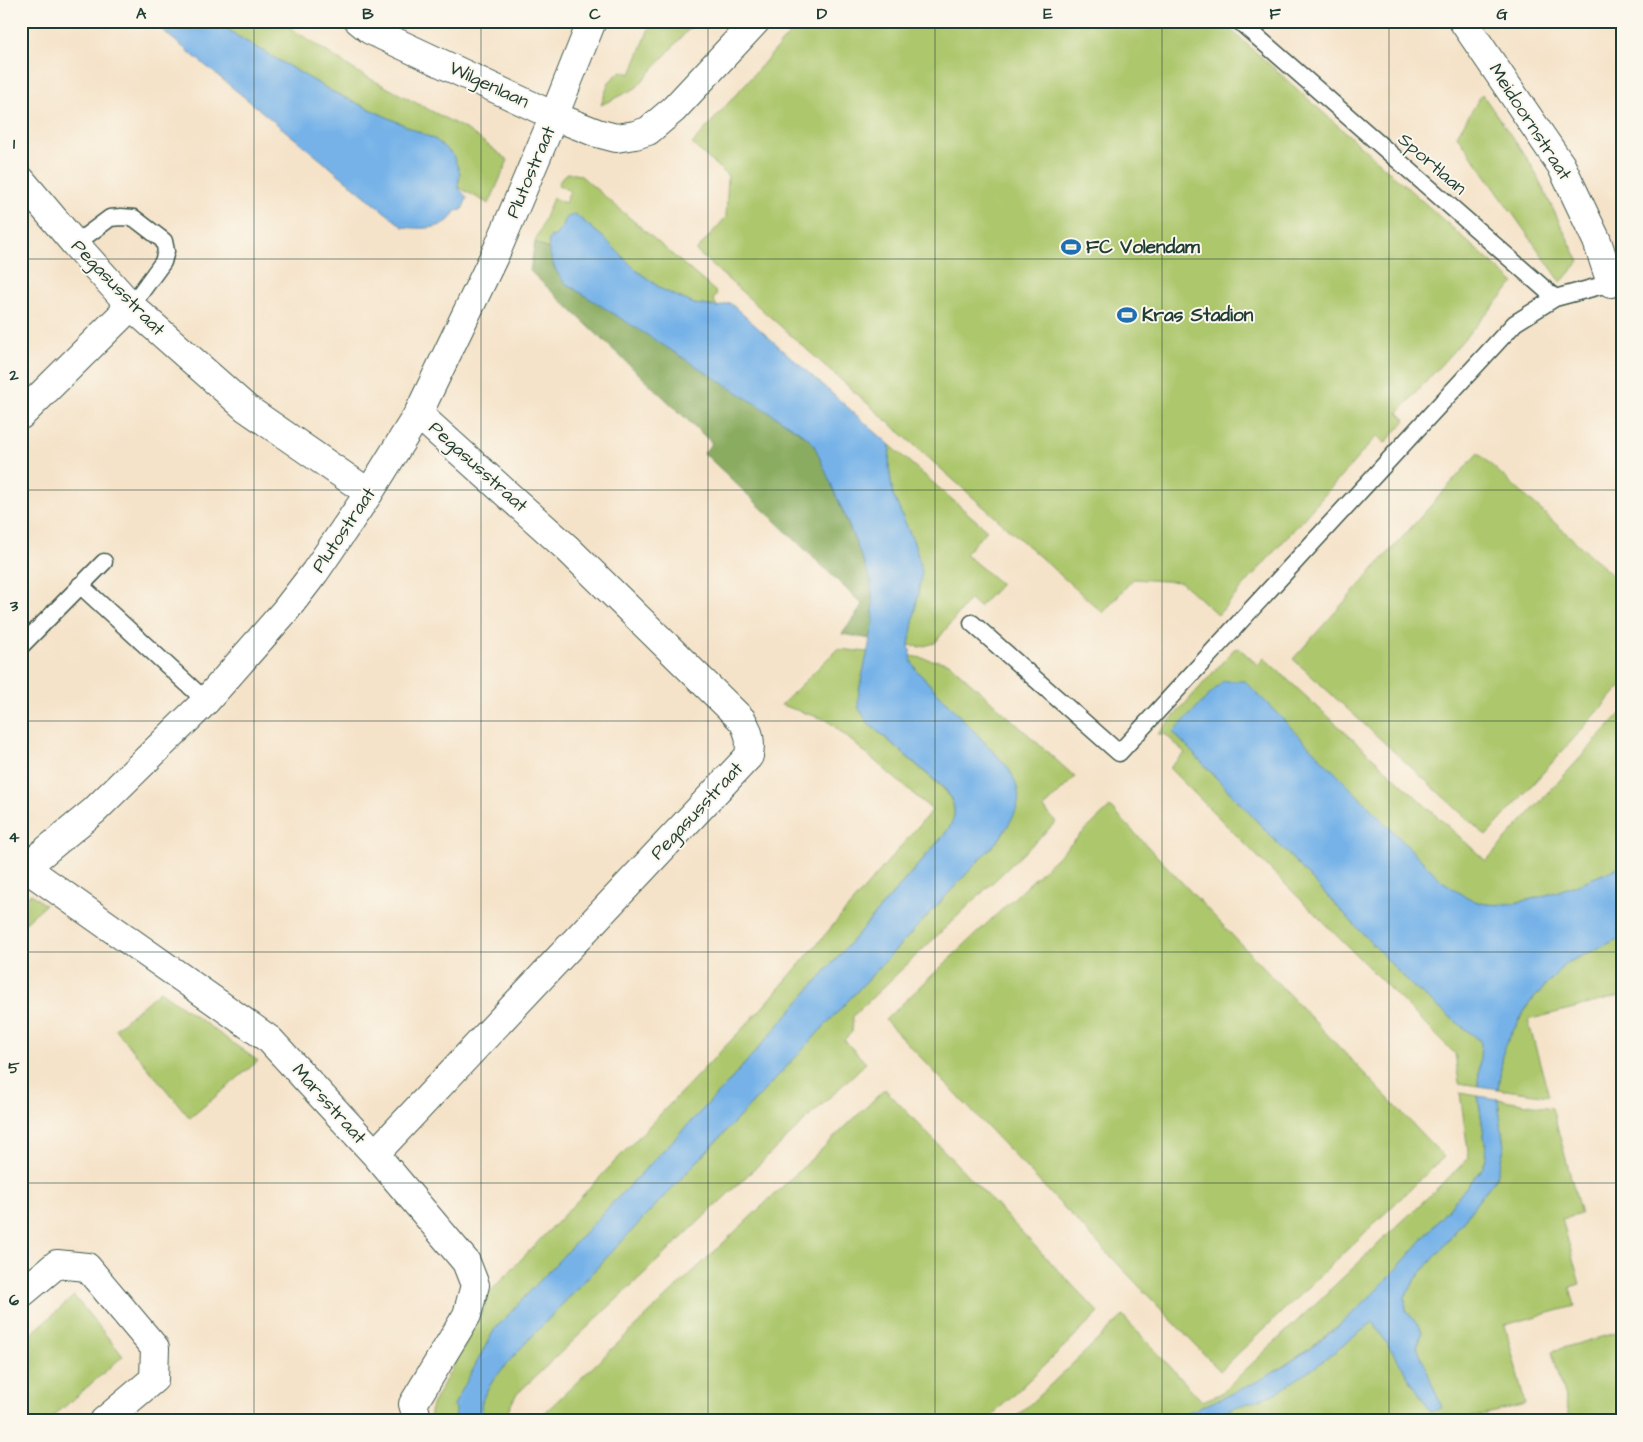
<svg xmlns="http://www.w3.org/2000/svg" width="1643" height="1442" viewBox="0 0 1643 1442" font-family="'Architects Daughter',sans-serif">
  <rect width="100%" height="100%" fill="#fbf7ec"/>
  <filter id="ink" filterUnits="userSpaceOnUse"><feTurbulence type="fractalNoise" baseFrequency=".02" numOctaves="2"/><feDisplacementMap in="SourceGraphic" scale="10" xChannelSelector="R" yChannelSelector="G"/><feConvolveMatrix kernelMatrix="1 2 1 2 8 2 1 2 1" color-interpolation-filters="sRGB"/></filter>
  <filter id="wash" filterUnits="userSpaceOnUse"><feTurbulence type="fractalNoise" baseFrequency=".0096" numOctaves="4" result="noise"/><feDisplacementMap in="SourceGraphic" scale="20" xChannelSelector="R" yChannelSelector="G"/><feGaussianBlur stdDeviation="1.12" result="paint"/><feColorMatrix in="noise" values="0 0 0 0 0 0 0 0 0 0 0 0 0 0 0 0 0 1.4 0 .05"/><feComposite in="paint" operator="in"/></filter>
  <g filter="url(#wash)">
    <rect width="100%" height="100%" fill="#f5e3c9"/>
    <path fill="#adc76d" stroke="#668250" d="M218,21h62l76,50 113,60 39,29 -19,44 -31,-17 2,-14 -24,-33 -103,-48 -96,-56z
      M652,21h44l-60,67 -35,17 8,-23 12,-11 10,3z
      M801,21h419l10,9h1l283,253 -116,130 8,7 -21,23 -8,-7 -159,179 -37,-33 -48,-3 -30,34 -407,-362 30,-34 2,-41 -36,-32z
      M1482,94l49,70 48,98 -18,20 -104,-147z
      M568,173l12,2 137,118 -4,7 5,7 -24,-3 -31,-14 -27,-20 -31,-31 -30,-25 -10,6 -2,6 -9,11 -3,-1 -3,13 -13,-7 18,-44 12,5 5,-12 -12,-6 4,-8z
      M890,445l97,85 -22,24 36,30 -22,23 -9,-8 -35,44 -15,4 -11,-2 3,-19 3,-81 -22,-50 -4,-28z
      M1478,453l144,131v101l-136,151 -193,-177z
      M1239,648l19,17 6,-7 222,203 136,-149v154c-33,14 -114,50 -147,35 -11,-4 -22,-13 -33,-20l-269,-149 239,254 70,56 -4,44 -19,-3 -4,-29 -286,-286 16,-15 -20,-19h-7l76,-85z
      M837,649l31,3 -9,39 9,32 77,67c10,15 12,23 4,39l-221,254 -125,130 -148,198 2,10h-27v-9l2,-7 49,-90 5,-19 277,-289 169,-197 -105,-90 -46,-15z
      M911,656l38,7 126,114 -31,31 12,14 -203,194 -1,16 -8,8 22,23 -350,332 -10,19 4,7h-25c-2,-6 -5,-13 -3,-20 6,-19 27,-39 40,-54l240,-254 238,-255c18,-29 26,-40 7,-72l-90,-95 -5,-9z
      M1110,807l334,350 -224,214 -335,-351z
      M31,894l14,11 -24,21v-26z
      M1622,937v65l-2,-6 -92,24 21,76 -51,-7 6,-42 24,-42 37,-41z
      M160,991l98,70 -68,57 -75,-89z
      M885,1089l214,224 -113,108h-450z
      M1460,1093l18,3 9,59 -4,12 -66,79 -52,58 -56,45 -39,26 -48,24 -54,22h-156l111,-105 79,85 18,-7 249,-236z
      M1498,1099l54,9 29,106 -19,5 18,65 -10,3 5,19 -70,19 20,79 -66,17h-254l113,-56 56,-44 57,91 -14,-66 5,-15 -16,-21 -1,-12 9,-17 28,-32 55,-73 7,-28z
      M74,1296l49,60 -75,65h-27v-78z
      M1622,1331v90h-51l-19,-70z"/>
    <path fill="#8aac60" stroke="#54744a" d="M535,242l14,8 5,18 11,15 194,122 51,35 5,7 19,43 37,91 3,41 -3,17 -29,-5 21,-29 -159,-152 8,-10 -182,-172z"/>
    <path fill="#76b2e8" stroke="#4a788e" d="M151,21h67l19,15 96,56 103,48 17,15 7,18 -2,14 9,11 -5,12 -7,1c-8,20 -34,18 -52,16z
      M575,214l30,25 31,31 27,20 31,14 24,3 12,-4 160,142 -1,22 4,28 22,50 7,27 -13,73 3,17 5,9 90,95c20,33 12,42 -7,72l-238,255 -240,254c-13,15 -34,35 -40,54 -2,7 1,14 3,20h-28l-3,-16 40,-75 109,-117 125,-130 211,-242c16,-19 21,-30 7,-51l-78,-67 -9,-14 -1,-9 1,-9 15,-69 -3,-41 -26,-65 -30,-69 -5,-7 -10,-8 -235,-149c-9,-10 -13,-20 -16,-33l-1,-1 1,-6 -1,-1 3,-6 3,1 9,-11 3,-8z
      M1223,681h22l197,200c11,7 22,15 33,20 33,15 114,-21 147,-35v71l-57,27 -37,41 -24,42 -6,42 -20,-3 3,-44 -69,-56 -239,-254z
      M1478,1096l20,3 6,49 -7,28 -55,73 -28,32 -9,17 1,12 16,21 -5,15 25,62 -11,4 -58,-90 -55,43 -43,29 -42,14 -28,13h-37c34,-15 69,-28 101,-46 88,-49 150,-132 214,-208l4,-12z"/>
  </g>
  <g filter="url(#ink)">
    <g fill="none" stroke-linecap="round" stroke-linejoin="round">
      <defs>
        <path id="lane" d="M1239,21l316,277 56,-15
          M75,244l35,-26 11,-1 13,1 30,23 2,10 -3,11 -32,44
          M80,585l126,116
          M972,623l147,130 396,-430 40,-25
          M21,646l83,-84"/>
        <path id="street" d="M359,21l11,9 184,86 43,17 19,5 19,-3 13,-4 26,-22 82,-88
          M1463,21l98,144 36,76 14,42 11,-3
          M21,180l54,64 56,62 115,102 123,85
          M21,415l110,-109
          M21,863l5,5 244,172 105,114 91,108 9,23 -8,30 -54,89 5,17
          M21,871l73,-60 112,-110 79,-90 30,-39 54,-79 49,-79 80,-166 56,-132 38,-95
          M375,1154l374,-398c2,-14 1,-23 -7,-36l-174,-171 -150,-135
          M21,1294l36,-30 30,3 68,81 -1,31 -50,42"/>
      </defs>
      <use href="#lane" stroke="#3f564a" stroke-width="19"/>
      <use href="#street" stroke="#3f564a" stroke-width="30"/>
      <use href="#lane" stroke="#fff" stroke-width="16"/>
      <use href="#street" stroke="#fff" stroke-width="28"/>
    </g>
  </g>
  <path fill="none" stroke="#1f3d34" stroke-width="1" stroke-opacity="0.55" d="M254,21v1400M481,21v1400M708,21v1400M935,21v1400M1162,21v1400M1389,21v1400M21,259h1601M21,490h1601M21,721h1601M21,952h1601M21,1183h1601"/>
  <defs>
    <symbol id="stadium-bare" viewBox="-9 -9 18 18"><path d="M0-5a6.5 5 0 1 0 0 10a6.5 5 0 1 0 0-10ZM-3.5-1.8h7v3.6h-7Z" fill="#1f6fb2" stroke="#fbf7ec" stroke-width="2.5" paint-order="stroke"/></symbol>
  </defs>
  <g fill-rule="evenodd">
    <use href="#stadium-bare" x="1057" y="233" width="28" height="28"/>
    <use href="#stadium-bare" x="1113" y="301" width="28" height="28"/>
  </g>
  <g text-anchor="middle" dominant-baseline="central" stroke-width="4" stroke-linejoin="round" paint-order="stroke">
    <g font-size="19" fill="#1f3d34" stroke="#fbf7ec">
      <text transform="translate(489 85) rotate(25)">Wilgenlaan</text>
      <text transform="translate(1530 122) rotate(57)">Meidoornstraat</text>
      <text transform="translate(1432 164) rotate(41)">Sportlaan</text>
      <text transform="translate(531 172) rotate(-67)">Plutostraat</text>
      <text transform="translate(118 288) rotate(46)">Pegasusstraat</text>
      <text transform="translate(478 467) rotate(42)">Pegasusstraat</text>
      <text transform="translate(344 530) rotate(-56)">Plutostraat</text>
      <text transform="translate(697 811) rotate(-47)">Pegasusstraat</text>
      <text transform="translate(329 1104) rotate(48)">Marsstraat</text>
    </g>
    <g font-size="19" font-weight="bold" fill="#1f3d34" stroke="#fbf7ec" text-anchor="start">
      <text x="1086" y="247">FC Volendam</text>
      <text x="1142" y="315">Kras Stadion</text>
    </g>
  </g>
  <rect width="1643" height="1442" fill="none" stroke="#fbf7ec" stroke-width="55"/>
  <rect x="28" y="28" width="1588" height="1386" fill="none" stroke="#1f3d34" stroke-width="2"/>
  <g font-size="16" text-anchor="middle" font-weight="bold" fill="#1f3d34">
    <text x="141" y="19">A</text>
    <text x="368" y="19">B</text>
    <text x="595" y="19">C</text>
    <text x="822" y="19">D</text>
    <text x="1048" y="19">E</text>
    <text x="1275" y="19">F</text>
    <text x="1502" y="19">G</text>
    <text x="14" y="149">1</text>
    <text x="14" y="380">2</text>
    <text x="14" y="611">3</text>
    <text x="14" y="842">4</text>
    <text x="14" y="1073">5</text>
    <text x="14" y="1305">6</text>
  </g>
</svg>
